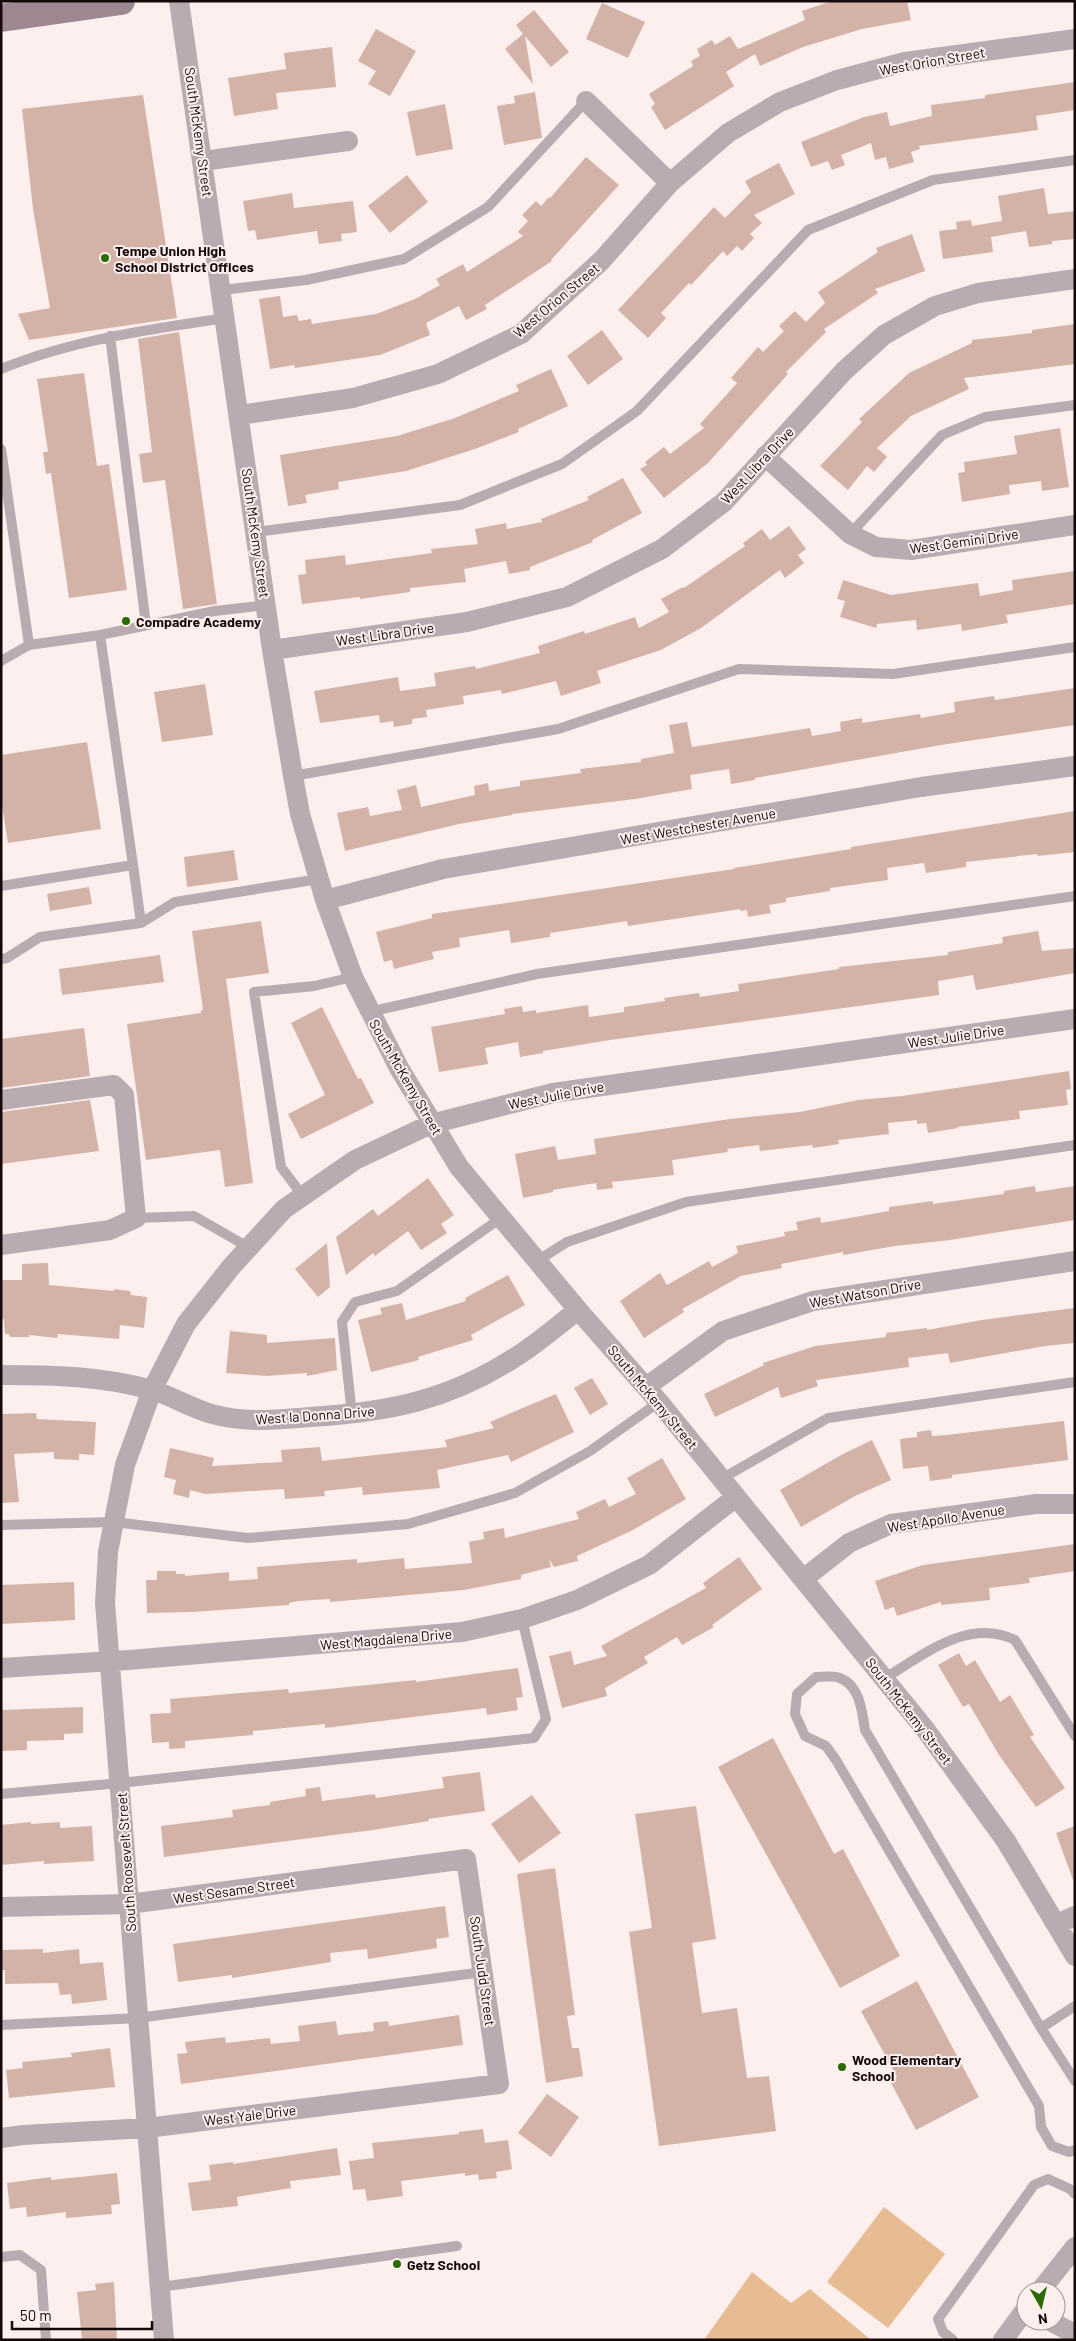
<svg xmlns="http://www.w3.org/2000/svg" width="1076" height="2341" viewBox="0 0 1076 2341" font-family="Barlow,sans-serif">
  <rect width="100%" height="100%" fill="#feefef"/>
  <path fill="#e8bc92" d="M884,2207l61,47 -57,74 -61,-46z
    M752,2272l39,31 19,-14 61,51h-167z"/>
  <path fill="#d3b3a7" d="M832,1h75l4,19 -49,9 -59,18 -43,19 -5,-12 -29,18 8,14 -69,44 -14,-23 4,-3 -6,-10 44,-28 -2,-5 9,-5 -3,-7 15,-9 3,5 15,-9 8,13 67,-29 -3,-9z
    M602,3l43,19 -17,36 -42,-19z
    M534,10l35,42 -18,15 -26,-31 8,48 -28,-35 18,-15 -7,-9z
    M376,29l40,22 -26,45 -22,-12 8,-13 -18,-10z
    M332,47l4,40 -60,6 2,16 -44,7 -6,-38 58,-9 -2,-16z
    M1075,82v28l-39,6 2,14 -119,16 1,3 -9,3 3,10 -25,7 -3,-12 -11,3 -4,-17 -30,12 4,10 -13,5 -4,-9 -17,6 -10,-25 63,-25 23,-5 3,14 42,-10 -1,-11 54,-7v-3z
    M535,92l7,46 -38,7 -7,-39 18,-3 -1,-7z
    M143,95l34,223 -148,22 -11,-26 32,-6 -17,-99 -11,-100z
    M445,104l8,45 -37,7 -9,-44z
    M586,157l33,28 -68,75 1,1 -67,44 2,4 -21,11 -7,-14 -33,17 4,12 -50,20 -85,13 -1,-3 -24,4 -11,-70 21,-3 3,21 14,-2 2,6 12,-2 1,5 64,-10 39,-15 25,-14 -4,-6 27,-15 4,8 56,-36 -5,-4 10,-11 -6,-6 14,-14 5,5 8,-9 1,1z
    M779,163l16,31 -41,21 8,8 -12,11 4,4 -12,13 -5,-5 -10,10 -4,-5 -32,34 -2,-2 -28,30 5,5 -18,20 -30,-28 96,-103 11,11 26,-26 -6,-11z
    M407,175l21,27 -38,31 -22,-27z
    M1044,188l4,26 27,-3v28l-23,2v3l-23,3 -3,-16 -35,6 2,15 -50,7 -4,-28 18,-2 -1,-7 15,-2 1,6 30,-5 -4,-25z
    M292,193l2,15 59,-7 4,31 -16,2 1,7 -23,3 -2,-13 -60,9 -2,-10 -7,1 -5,-30z
    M912,234l13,37 -50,18 3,4 -54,36 2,3 -40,40 2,2 -80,89 -44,35 -24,-29 7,-4 -2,-3 19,-15 6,7 34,-26 -4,-4 37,-41 -6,-5 27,-31 5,5 21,-21 -5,-5 16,-15 11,11 19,-19 -7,-11 60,-40 -2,-4z
    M1075,324v40l-111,14 5,11 -58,27 -34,32 10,9 -13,15 -7,-6 -19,24 -28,-24 42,-44 -3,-3 50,-46 63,-30v-3l60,-7v-3z
    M602,330l21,29 -35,26 -21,-29z
    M179,332l38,272 -34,5 -18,-129 -22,3 -4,-29 13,-2 -14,-113z
    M551,369l17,37 -50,23 1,3 -44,17 -69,22 -68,11 1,7 -34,6 2,8 -19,3 -8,-51 117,-19 58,-18 64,-27 -3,-6z
    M84,373l13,93 12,-2 18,126 -58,8 -18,-125 -5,1 -3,-22h5l-11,-73z
    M1060,428l9,59 -27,4 -1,-10 -32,4 1,9 -48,8 -4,-29 7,-1 -1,-10 53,-8 -3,-18z
    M623,478l19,35 -50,27 1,2 -63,25v3l-21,4 -3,-13 -42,8 2,13 -56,6v4l-50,7v-2l-58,7 -4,-29 8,-1 -1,-14 40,-5 1,10 86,-12 -1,-4 47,-5 -3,-15 31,-6 1,6 35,-7 -1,-3 48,-19 -2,-3z
    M789,526l17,23 -8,6 6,8 -19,15 -5,-8 -79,58 -40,22 -64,21 4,12 -40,13 -5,-15 -54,13 -1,-4 -38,6 1,8 -38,6 1,7 -15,2v5l-18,3 -1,-6 -13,2 -1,-8 -59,8 -6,-32 84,-14 2,14 36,-5 -2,-13 41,-7 1,3 64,-16 -2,-7 46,-15 1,3 50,-17 4,11 30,-16 -8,-13 22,-12 1,1 61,-42 -2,-3 19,-14 8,11z
    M1075,571v33l-69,11 2,8 -46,8 -1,-7 -44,6 -1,-10 -39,4 -1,4 -36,-11 5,-16 -8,-2 6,-19 48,15 87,-12 2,13 33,-6 -1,-10z
    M205,684l8,51 -51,7 -8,-50z
    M1075,688v37l-134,20 -186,33v2l-24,4 -2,-15 -39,6 2,14 -57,10 -123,15v1l-53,9 -114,27 -8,-38 31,-6 2,9 32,-6 -5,-20 19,-5 5,22 54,-12 -1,-9 14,-3 1,8 31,-5v-5l61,-8 -1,-4 61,-7v-3l33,-6 -5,-28 18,-3 5,25 118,-19 2,8 29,-5 -1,-9 22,-4v5l58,-9 1,4 34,-6 -1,-10 40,-6 1,4z
    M87,742l14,87 -93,14 -7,-44v-44z
    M1075,811v41l-37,4 -1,-2 -71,8v5l-40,6 -2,-10 -37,5 1,12 -58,8v3l-44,7v4l-17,3 2,8 -23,4 -1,-7 -6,1 -1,-2 -112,17 -1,-5 -77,12v4l-39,6 -2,-13 -50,8 1,9 -28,5 2,7 -40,10 -2,-9 -8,2 -8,-30 56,-14v-4l302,-45v-1l117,-19v-2z
    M234,850l4,30 -51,7 -3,-30z
    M89,887l3,17 -42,7 -3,-17z
    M261,921l8,52 -43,6 27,204 -28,4 -5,-37 -74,10 -19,-136 74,-11v-3h2l-11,-79z
    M1038,931l4,20 33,-3v25l-99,17 -3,-15 -35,6 1,14 -329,45 -67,11v2l-23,4 -2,-15 -33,6 3,16 -49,8 -8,-45 74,-13 -1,-5 18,-3 1,6 13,-2v3l52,-8 1,12 35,-5v-5l41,-6 -1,-3 35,-5 1,4 39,-6 -1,-7 101,-15v-2l109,-12v-3l55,-9 -1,-6z
    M160,955l4,27 -102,13 -3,-26z
    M322,1007l36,72 3,-1 13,25 -73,36 -13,-25 37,-19 -34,-72z
    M84,1028l6,48 -89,12v-49z
    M1069,1071l2,18 -5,1 2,15 -49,6 1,8 -63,8 1,1 -30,5 -2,-10 -9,1v-4l-29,3 1,11 -51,6 1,4 -26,4 -1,-3 -52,6 -1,-6 -32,4 1,3 -56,8 2,15 -62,7 1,6 -16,2 -1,-7 -43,7v2l-30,6 -8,-44 40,-8 3,14 38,-6 -2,-15 136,-20 70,-7 58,-12 44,-4z
    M90,1100l9,51 -98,13v-52z
    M428,1178l26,37 -13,9 6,9 -26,17 -13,-19 -33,25 -2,-3 -27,22 -10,-38 37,-28 5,7z
    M1035,1186l1,6 39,-6v34l-125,20 -55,6 -52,9v-3l-62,12 1,4 -41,8 -59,33 2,3 -40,26 -24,-37 40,-28 7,12 42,-24 3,6 26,-14 -2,-7 49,-10 -1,-4 14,-2 -2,-8 24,-5 1,6 68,-12v-4l44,-6v3l71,-10v-3z
    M327,1243l3,44 -12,10 -23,-28z
    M48,1263l1,22 65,6v-2l16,2 1,4 16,2 -3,31 -24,-3 -1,14 -61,-5 -1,4 -28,-3v2h-19l-1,-3h-4l-1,-15h-3v-39h21v-16z
    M508,1275l17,30 -54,30 2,5 -55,17 1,3 -48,12 -13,-52 24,-6 -2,-6 22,-5 4,17 60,-19 -1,-3z
    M1075,1308v35l-30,3 -95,17 -2,-10 -40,5 1,9 -93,13 2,6 -37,12 -3,-11 -63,30 -11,-23 60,-29 -1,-2 52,-17 71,-9v-4l41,-5v2l55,-10z
    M230,1331l37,4v8l68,-5 2,32 -30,6v-3l-41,3 -40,-3z
    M592,1378l16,26 -18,11 -16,-27z
    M556,1394l18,38 -63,30 -3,-7 -71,15 3,18 -77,7 -1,-8 -38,4 1,5 -40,3 -1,-10 -79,5 -15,-4 -1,8 -16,-4 3,-14 -12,-3 6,-29 44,10 -2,8 70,-4 -1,-12 39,-3 2,14 125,-14 -2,-7 49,-12 -4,-6z
    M36,1413l1,6 59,3 -2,33 -15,-1v6l-25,-1v-7l-40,2 5,48 -18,1 1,-89z
    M1064,1421l4,39 -116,15v3l-22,3 -2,-15 -25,3 -3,-30 17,-2v-5l14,-2 1,6 15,-1z
    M872,1440l19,40 -36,16 -54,31 -21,-37 63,-36z
    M662,1458l24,41 -53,31 -56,26 1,5 -24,6 -5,-8 2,8 -30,8v4l-57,11 -44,4 -90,8v-3l-32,2 -9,2v2l-97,7 -45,1 -1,-33h11v-9h19v3h9v2l44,-4v9l29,-2 -1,-12 100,-8v4l47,-5 1,11 67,-6 -3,-21 15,-3 -1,-7 21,-4 1,10 74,-19 -3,-7 29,-13 4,8 27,-13 -9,-16z
    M1075,1544v27l-46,7 1,5 -41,5 1,12 -49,5v-3l-44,14 -3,-9 -9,3 -10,-29 48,-16z
    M739,1557l23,32 -50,36 2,2 -32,18 -5,-8 -33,20 4,6 -43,25 2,8 -45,12 -13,-52 22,-5 3,14 33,-9 -6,-10 105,-58 -3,-5z
    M74,1582l1,38 -74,4v-39z
    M959,1653l7,13 9,-6 25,42 10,-7 24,40 -4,2 35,51 -29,19 -37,-52 -30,-51 -6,3 -25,-42z
    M518,1668l5,29 -7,1 2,12 -31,5 -1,-7 -161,20v-4l-72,7v4l-68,6v7l-16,1v-7l-17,1 -2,-29 21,-1 -1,-14 118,-10 1,4 127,-13v2z
    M83,1707v26l-19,1v6l-37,1v9l-26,1v-41z
    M773,1738l61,116 9,-5 57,107 -60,32 -122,-221z
    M480,1772l5,39 -57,8 1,2 -56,9 -209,27 -3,-31 72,-9 -1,-7 38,-5v-3l36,-6 -1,-7 15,-2 2,14 53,-7 1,4 68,-10 -2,-11z
    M532,1795l29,38 -42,30 -28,-39z
    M696,1806l20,133 -24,4 10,70 35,-5 10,70 22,-2 7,55 -117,15 -30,-214 23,-4 -17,-114z
    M31,1822v2l29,-2v6l32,-2 2,35 -50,3v-3l-43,4v-40z
    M1075,1826v54h-2l-17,-47z
    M555,1868l20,147 -8,1 5,32h7l4,28 -37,7 -29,-209z
    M445,1906l4,31 -13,2 1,9 -69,11 -1,-10 -37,4 1,9 -99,16v-3l-54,7 -5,-38z
    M43,1949v4l36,-4 1,15 23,-2 4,38 -35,4 -1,-10 -11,1 -2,-12 -53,1v-14h-4v-20z
    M917,1981l62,116 -63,33 -26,-49 7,-4 -36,-66z
    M459,2015l4,30 -282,39 -4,-30 10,-1 -2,-11 40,-5 1,6 44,-5 1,6 29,-3 -2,-15 38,-5 2,14 36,-4 -1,-8 15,-2 1,5z
    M110,2048l5,39 -106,11 -3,-28 17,-2 -1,-6 50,-5 -1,-4z
    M547,2094l32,23 -28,40 -33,-24z
    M483,2129l2,14 23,-3 4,29 -16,3 1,6 -18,2 -1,-6 -13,2v-3l-64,8 2,15 -36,5 -2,-12 -12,1 -4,-29 25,-3 -2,-15 87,-9v-2z
    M337,2148l4,27 -51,6 1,7 -54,9 1,9 -46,5 -4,-28 23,-3 -2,-15 24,-3v2z
    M117,2173l3,31 -9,1 1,9 -46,4v-6l-39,5 -1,-10 -16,2 -3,-26 44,-6v3z
    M114,2282l3,58h-35l-5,-48 19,-2 -1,-6z"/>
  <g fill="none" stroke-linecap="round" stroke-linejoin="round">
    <path stroke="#baabb1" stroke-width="10" d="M222,290l84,-10 98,-21 84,-52 98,-106
      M110,336l36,289
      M1,369c72,-29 149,-40 225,-51
      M1,449l28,196 71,-10 33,230
      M256,532l204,-27 102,-41 75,-53 171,-181 125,-50 142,-20
      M850,534l92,-99 43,-18 90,-12
      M100,635l115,-24 52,-6
      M1,661l28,-16
      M293,776l265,-47 181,-60 154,5 182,-27
      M1,886l132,-21 8,58 34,-21 144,-23
      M1,959l6,-1 33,-21 101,-14
      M369,1012l168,-38 538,-78
      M303,1196l-22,-29 -27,-175 60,-6 39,-9
      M136,1218l58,-2 54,31
      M537,1261l30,-19 119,-40 389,-57
      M352,1415l-10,-93 13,-20 42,-11 104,-73
      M721,1479l107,-61 247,-36
      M1,1525l113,-3 134,16 160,-14 107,-31 75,-42 69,-49
      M885,1678c38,-23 84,-61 130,-38l60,96
      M1,1794l119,-11 414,-45 12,-19 -24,-100
      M1,2025l137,-7 345,-46
      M1041,2028l34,-22
      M1075,2081l-34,-53 -176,-298c-3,-19 -5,-44 -25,-52 -6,-3 -18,-1 -24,-1l-19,17 -2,20 10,22 21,10 10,14 203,346 2,21 11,19 17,6 6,-2
      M1,2257l19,-2 21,15 5,70
      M160,2287l297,-41
      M953,2340l-10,-8 -5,-13 96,-134 14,-6 22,10 5,5"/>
    <path stroke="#baabb1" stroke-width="20" d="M179,1l93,649 21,126 7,38 25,86 28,77 46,91 60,99 119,143 81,92 266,327 81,112 69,115
      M586,101l84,82
      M203,161l145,-20
      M240,415l113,-17 85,-24 83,-40 81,-74 68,-77 58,-50 52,-31 57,-22 68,-18 170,-23
      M765,456l85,78 26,13 35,3 164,-25
      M272,650l195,-28 100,-25 95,-48 62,-47 120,-131 40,-36 51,-29 43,-13 97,-14
      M325,900l118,-31 478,-82 154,-21
      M1,1100l113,-15 10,10 12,123 -26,12 -109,15
      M1,1375c51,0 102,1 151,15 20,6 39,18 60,24 32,9 65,6 98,3 78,-5 137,-16 204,-59 23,-14 43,-32 64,-48
      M646,1387l77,-56 90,-30 262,-40
      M803,1579l46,-36 42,-19 145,-20h39
      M1,1668l128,-8 333,-28 60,-13 55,-19 72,-35 87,-68
      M1,1907l128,-3 337,-45 33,225 -352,44 -124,7 -22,3
      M1057,1924l18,-8
      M1040,2291l35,-44
      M1050,2321l25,13
      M164,2340l-59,-737 3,-51 17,-87 27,-75 34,-66 45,-57 53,-58 71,-49 76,-36 122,-31 522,-74
      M1003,2340l23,-31"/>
    <path stroke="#9d8891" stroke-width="28" d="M1,18l120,-17"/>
  </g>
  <g fill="#2a6b00" stroke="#feefef" stroke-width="2">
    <circle cx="105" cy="258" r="5"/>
    <circle cx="126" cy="621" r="5"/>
    <circle cx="842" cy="2067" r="5"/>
    <circle cx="397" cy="2264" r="5"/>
  </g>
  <g text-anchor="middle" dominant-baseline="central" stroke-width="4" stroke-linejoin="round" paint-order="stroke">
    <g font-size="14" fill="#15090a" stroke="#feefef">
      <text transform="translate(932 61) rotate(-10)">West Orion Street</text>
      <text transform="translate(199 132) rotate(82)">South McKemy Street</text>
      <text transform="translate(556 300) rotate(-40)">West Orion Street</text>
      <text transform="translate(757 465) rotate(-47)">West Libra Drive</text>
      <text transform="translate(256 533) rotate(82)">South McKemy Street</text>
      <text transform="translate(964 541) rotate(-8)">West Gemini Drive</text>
      <text transform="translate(385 634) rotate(-8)">West Libra Drive</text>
      <text transform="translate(698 826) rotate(-10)">West Westchester Avenue</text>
      <text transform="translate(956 1036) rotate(-8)">West Julie Drive</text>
      <text transform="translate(406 1077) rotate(60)">South McKemy Street</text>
      <text transform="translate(556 1095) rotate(-11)">West Julie Drive</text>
      <text transform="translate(865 1293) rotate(-10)">West Watson Drive</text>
      <text transform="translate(653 1397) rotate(50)">South McKemy Street</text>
      <text transform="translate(315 1415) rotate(-4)">West la Donna Drive</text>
      <text transform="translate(946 1518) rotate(-9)">West Apollo Avenue</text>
      <text transform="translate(386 1639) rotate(-5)">West Magdalena Drive</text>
      <text transform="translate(909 1711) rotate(52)">South McKemy Street</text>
      <text transform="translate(126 1862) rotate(-94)">South Roosevelt Street</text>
      <text transform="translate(234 1890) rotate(-8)">West Sesame Street</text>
      <text transform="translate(483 1971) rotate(82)">South Judd Street</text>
      <text transform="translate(250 2115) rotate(-7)">West Yale Drive</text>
    </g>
    <g font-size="14" font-weight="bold" fill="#15090a" stroke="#feefef" text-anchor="start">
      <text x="115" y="250">Tempe Union High<tspan x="115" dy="16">School District Offices</tspan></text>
      <text x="136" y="621">Compadre Academy</text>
      <text x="852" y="2059">Wood Elementary<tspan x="852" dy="16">School</tspan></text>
      <text x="407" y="2264">Getz School</text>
    </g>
  </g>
  <rect width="1076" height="2341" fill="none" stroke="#15090a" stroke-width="5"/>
  <g transform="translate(1041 2306) rotate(172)"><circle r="24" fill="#feefef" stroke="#a19393"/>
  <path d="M0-4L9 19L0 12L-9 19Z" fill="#2a6b00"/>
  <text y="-8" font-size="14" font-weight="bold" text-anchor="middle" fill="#15090a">N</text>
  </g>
  <path d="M12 2321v8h140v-8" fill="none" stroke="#15090a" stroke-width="2.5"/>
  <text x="20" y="2321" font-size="15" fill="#15090a" stroke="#feefef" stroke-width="4" paint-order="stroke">50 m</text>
</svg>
